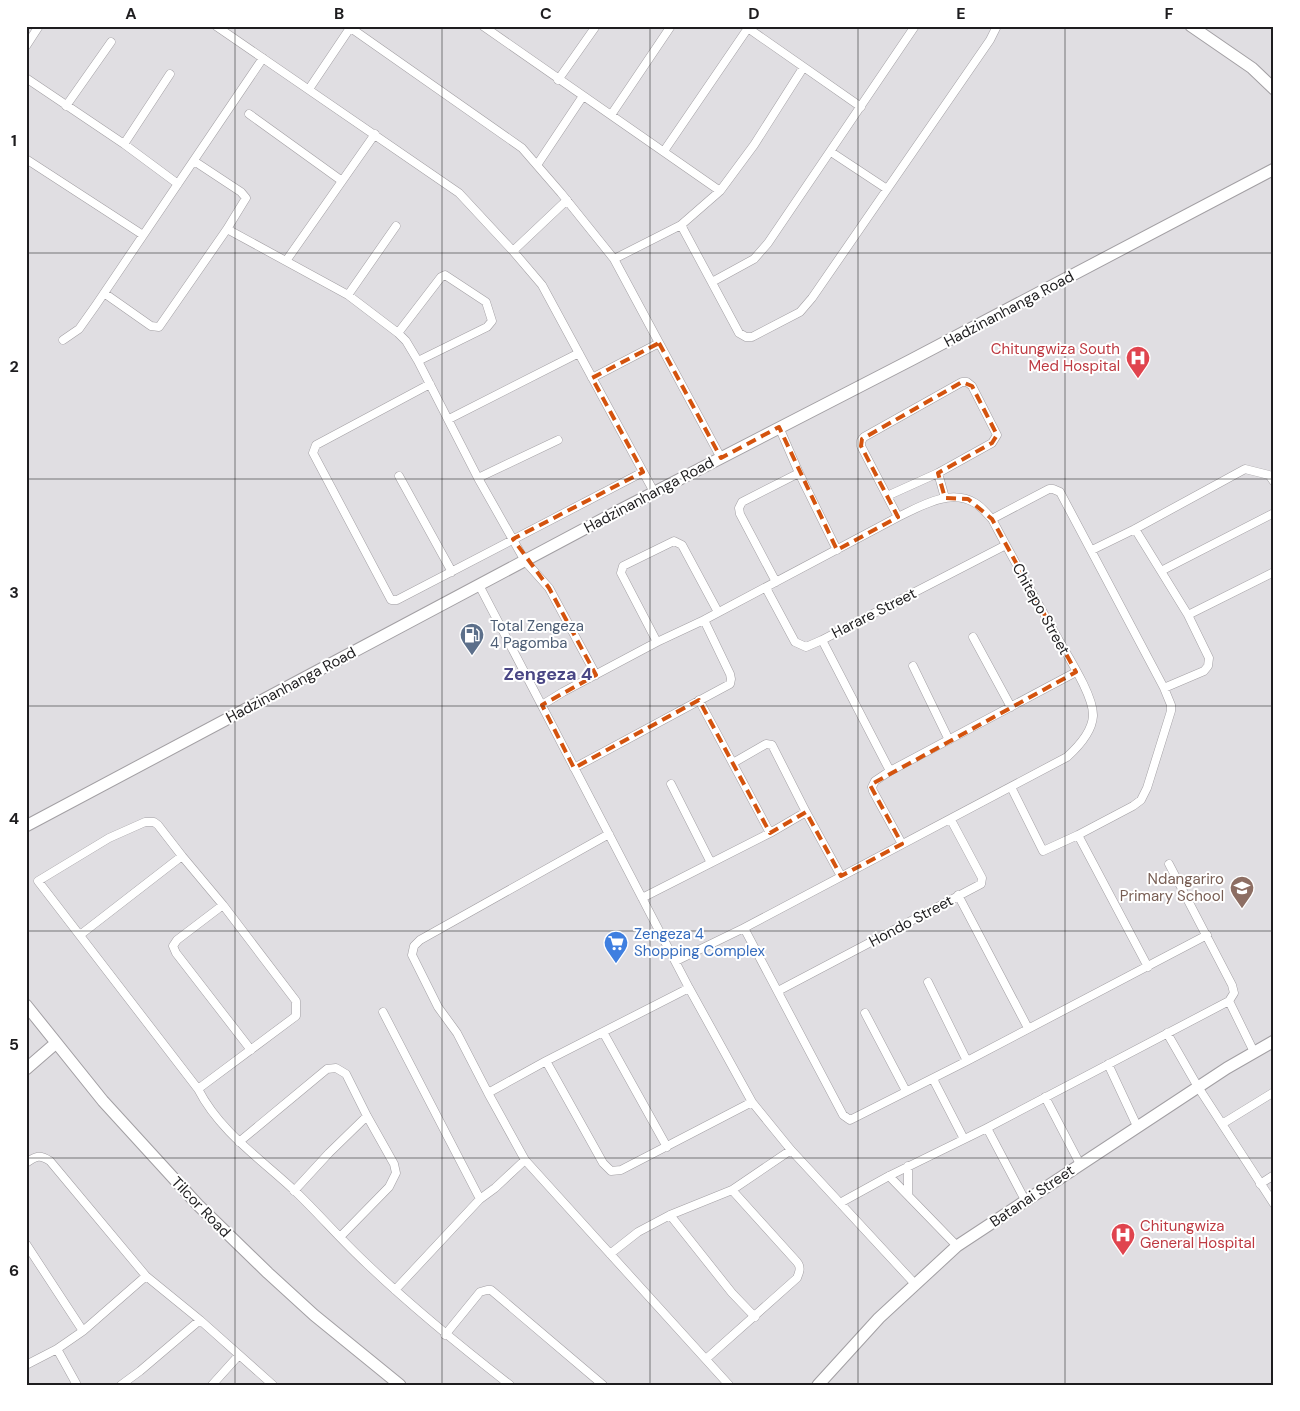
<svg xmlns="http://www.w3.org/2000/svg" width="1300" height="1411" viewBox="0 0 1300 1411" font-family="'DM Sans',sans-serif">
  <rect width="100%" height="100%" fill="#e0dee2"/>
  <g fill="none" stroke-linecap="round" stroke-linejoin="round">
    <defs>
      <path id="street" d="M216,26l243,167 54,58 29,34 112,207
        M348,26l174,122 39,45 53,66 107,199
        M483,26l237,165
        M745,26l116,81
        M26,46l13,-20
        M26,78l98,66 54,40
        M558,80l38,-54
        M309,89l41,-61
        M66,106l45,-64
        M249,114l93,67
        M611,115l60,-89
        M124,144l46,-70
        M664,151l84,-123
        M831,152l56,37
        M26,159l117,76
        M537,165l46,-69
        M681,225l58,108 7,4h6l48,-25 12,-14 178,-258 7,-14
        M227,229l121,66 50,38 8,8 12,20 60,117 47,83 24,27 47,87
        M513,251l54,-51
        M614,259l67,-34 39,-34 34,-46 49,-77
        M286,261l89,-127
        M712,282l42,-23 14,-16 147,-217
        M104,293l47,33 8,1 68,-98 19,-31 -5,-6 -47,-31
        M348,295l48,-69
        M398,333l43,-56 4,-2 41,27 6,19 -5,6 -69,34
        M63,340l16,-11 17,-24 167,-247
        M592,378l67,-35
        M430,384l-114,61 -3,8 78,147h6l246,-128
        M449,419l130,-66
        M779,427l20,46 38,77
        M399,476l53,96
        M478,478l80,-38
        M887,496l51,-23
        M898,517l-37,-71v-5l3,-4 98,-55h5l5,4 25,49 -5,8 -54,30 7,25
        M992,519l57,-30h4l7,3 104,196 7,17v6l-24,77 -6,12 -8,6 -55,29 -35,16 -32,-64
        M1135,529l53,86 21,43 -1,8 -4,5 -40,17
        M1092,550l43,-21 110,-60 24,6 5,7
        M1161,571l113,-58
        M776,582l-36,-68 -1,-6 3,-6 57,-29
        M479,585l210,403 63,114 39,48 124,134
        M766,588l29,54 11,5 16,-7 184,-95
        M1188,615l86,-43
        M973,637l38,70
        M822,640l68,131
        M657,642l-36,-69 2,-7 51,-25 8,4 36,67
        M913,666l36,74
        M699,700l71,133
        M542,705l21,-13 94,-50 47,-22 194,-103c23,-11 52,-29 77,-14 7,4 12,11 17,16 21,40 43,79 65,118 10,18 37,59 36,79 -1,16 -15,31 -26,41l-323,171 -68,33
        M733,763l33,-19 6,1 34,67
        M574,768l156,-84 1,-5 -1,-5 -26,-54
        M671,784l40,79
        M1078,835l70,132
        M902,844l-29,-53 -1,-4 3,-6 15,-10 186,-99
        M182,856l-24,-31 -4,-3h-9l-36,16 -71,43 160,208c22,43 63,70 97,102 25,24 47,50 72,73 46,44 93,82 143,121
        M1169,864l63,121 2,8 -5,8
        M958,895l70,133
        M642,898l128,-65 36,-21 35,64
        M744,928l99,187 7,5 117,-59 240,-126
        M80,935l102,-79 41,49
        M928,982l39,79
        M778,991l203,-107 1,-6 -31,-58
        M383,1012l97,187 -85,91
        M865,1013l41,78
        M603,1032l64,115
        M1167,1033l31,54 76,117
        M546,1061l57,102 8,8 10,-1 131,-68
        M1108,1064l29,62
        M933,1079l31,60
        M198,1089l98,-73v-15l-73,-96 -46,35 -4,6 3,7 75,97
        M488,1093l-31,-60 -19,-26 -26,-52 2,-9 6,-6 189,-106
        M1045,1097l35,67
        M1222,1124l52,-32
        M987,1128l38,72
        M239,1142l88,-73 9,-1 10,6 21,42 27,48 2,9 -7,14 -48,49
        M525,1160l204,225
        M26,1163c10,-7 14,-9 24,-2l96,115 54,44 73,65
        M889,1176l68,70
        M1260,1184l14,-9
        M294,1191l35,-38 38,-37
        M908,1195v-29
        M480,1199l15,-11 30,-28 -37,-67 58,-32 143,-73
        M840,1203l49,-27 98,-48 242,-127 25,51
        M670,1215l62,78 23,24
        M26,1244l57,87
        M610,1254l28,-22 32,-17 62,-25 59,-40
        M445,1335l35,-43 7,-2h4l112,95
        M57,1349l20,36
        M706,1359l91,-81c3,-7 4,-11 0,-16l-65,-72
        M26,1365l31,-16 26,-18 63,-55
        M121,1385l19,-14 60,-51
        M212,1385l27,-30"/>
      <path id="secondary" d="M1191,26l61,42 22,21
        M26,826l592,-315 293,-151 363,-191
        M26,1005l77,96 95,104 70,68 46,42 86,70
        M26,1069l30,-26
        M818,1385l61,-67 78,-72 270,-178 47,-27"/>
    </defs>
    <use href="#street" stroke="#a29fa3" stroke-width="9"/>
    <use href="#secondary" stroke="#a29fa3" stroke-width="13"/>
    <use href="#street" stroke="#fff" stroke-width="8"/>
    <use href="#secondary" stroke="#fff" stroke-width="11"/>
  </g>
  <path fill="none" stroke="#d4530e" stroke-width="4" stroke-dasharray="10 6" stroke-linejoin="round" d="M659,343l62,115 58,-31 58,123 61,-33 -37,-71 1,-7 100,-57 10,4 25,49 -5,8 -54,30 7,25 23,1 24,20 84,153 -206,113 32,59 -61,32 -35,-64 -36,21 -71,-133 -125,68 -32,-63 54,-30 -47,-87 -36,-49 130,-67 -51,-94z"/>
  <path fill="none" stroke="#1e1d1f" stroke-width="1" stroke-opacity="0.55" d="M235,26v1359M442,26v1359M650,26v1359M858,26v1359M1065,26v1359M26,253h1248M26,479h1248M26,706h1248M26,931h1248M26,1158h1248"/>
  <defs>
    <symbol id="hospital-pin" viewBox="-11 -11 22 30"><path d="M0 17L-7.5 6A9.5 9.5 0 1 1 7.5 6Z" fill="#e0444e" stroke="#fff"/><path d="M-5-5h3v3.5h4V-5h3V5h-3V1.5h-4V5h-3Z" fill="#fff"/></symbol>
    <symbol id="fuel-pin" viewBox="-11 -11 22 30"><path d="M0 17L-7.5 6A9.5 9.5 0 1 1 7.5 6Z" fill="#5c6f8a" stroke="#fff"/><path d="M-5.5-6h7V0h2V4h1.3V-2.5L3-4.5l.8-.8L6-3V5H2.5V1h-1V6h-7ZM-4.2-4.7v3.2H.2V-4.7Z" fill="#fff"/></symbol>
    <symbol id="school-pin" viewBox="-11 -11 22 30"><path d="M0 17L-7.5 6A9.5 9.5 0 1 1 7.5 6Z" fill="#8d6e63" stroke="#fff"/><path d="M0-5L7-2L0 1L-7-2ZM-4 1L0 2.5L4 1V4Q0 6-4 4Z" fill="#fff"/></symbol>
    <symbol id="supermarket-pin" viewBox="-11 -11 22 30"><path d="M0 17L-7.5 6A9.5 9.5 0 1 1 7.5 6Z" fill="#3f7fe0" stroke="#fff"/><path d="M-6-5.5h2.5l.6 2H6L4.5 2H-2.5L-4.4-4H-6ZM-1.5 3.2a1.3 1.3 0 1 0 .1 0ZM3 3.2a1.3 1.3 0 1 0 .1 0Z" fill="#fff"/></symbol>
  </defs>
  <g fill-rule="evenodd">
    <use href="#hospital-pin" x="1124" y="344" width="28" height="38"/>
    <use href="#fuel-pin" x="458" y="621" width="28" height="38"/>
    <use href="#school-pin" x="1228" y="874" width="28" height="38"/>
    <use href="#supermarket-pin" x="602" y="929" width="28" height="38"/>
    <use href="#hospital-pin" x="1109" y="1221" width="28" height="38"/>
  </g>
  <g text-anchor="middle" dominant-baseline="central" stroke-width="4" stroke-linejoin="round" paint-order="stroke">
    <g font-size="15" fill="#1e1d1f" stroke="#fff">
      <text transform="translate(1009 309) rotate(-28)">Hadzinanhanga Road</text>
      <text transform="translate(649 495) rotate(-28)">Hadzinanhanga Road</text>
      <text transform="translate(1041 609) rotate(61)">Chitepo Street</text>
      <text transform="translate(874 613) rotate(-27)">Harare Street</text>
      <text transform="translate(291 685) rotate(-28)">Hadzinanhanga Road</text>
      <text transform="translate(911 921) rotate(-28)">Hondo Street</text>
      <text transform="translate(1032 1196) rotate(-34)">Batanai Street</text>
      <text transform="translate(201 1207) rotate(46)">Tilcor Road</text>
    </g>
    <g font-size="15" fill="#be3a42" stroke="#fff" text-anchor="end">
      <text x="1120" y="349">Chitungwiza South<tspan x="1120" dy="17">Med Hospital</tspan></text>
      <text x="1140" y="1226" text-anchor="start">Chitungwiza<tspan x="1140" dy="17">General Hospital</tspan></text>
    </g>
    <g font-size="15" fill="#4e5e75" stroke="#fff" text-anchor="start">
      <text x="490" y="626">Total Zengeza<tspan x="490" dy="17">4 Pagomba</tspan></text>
    </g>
    <g font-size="15" fill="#785e54" stroke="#fff" text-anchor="end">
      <text x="1224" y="879">Ndangariro<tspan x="1224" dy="17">Primary School</tspan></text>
    </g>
    <g font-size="15" fill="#366cbe" stroke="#fff" text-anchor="start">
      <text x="634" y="934">Zengeza 4<tspan x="634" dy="17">Shopping Complex</tspan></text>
    </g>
    <g font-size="18" font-weight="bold" fill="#4a4785" stroke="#fff">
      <text x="548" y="674">Zengeza 4</text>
    </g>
  </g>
  <rect width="1300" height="1411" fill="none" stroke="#ffffff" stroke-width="55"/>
  <rect x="28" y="28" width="1244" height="1356" fill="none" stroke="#1e1d1f" stroke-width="2"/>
  <g font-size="16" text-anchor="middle" font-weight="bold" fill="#1e1d1f">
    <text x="131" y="19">A</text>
    <text x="339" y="19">B</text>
    <text x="546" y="19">C</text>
    <text x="754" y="19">D</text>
    <text x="961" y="19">E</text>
    <text x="1169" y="19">F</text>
    <text x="14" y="146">1</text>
    <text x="14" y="372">2</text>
    <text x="14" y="598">3</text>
    <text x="14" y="824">4</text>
    <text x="14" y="1050">5</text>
    <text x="14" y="1276">6</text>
  </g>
</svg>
